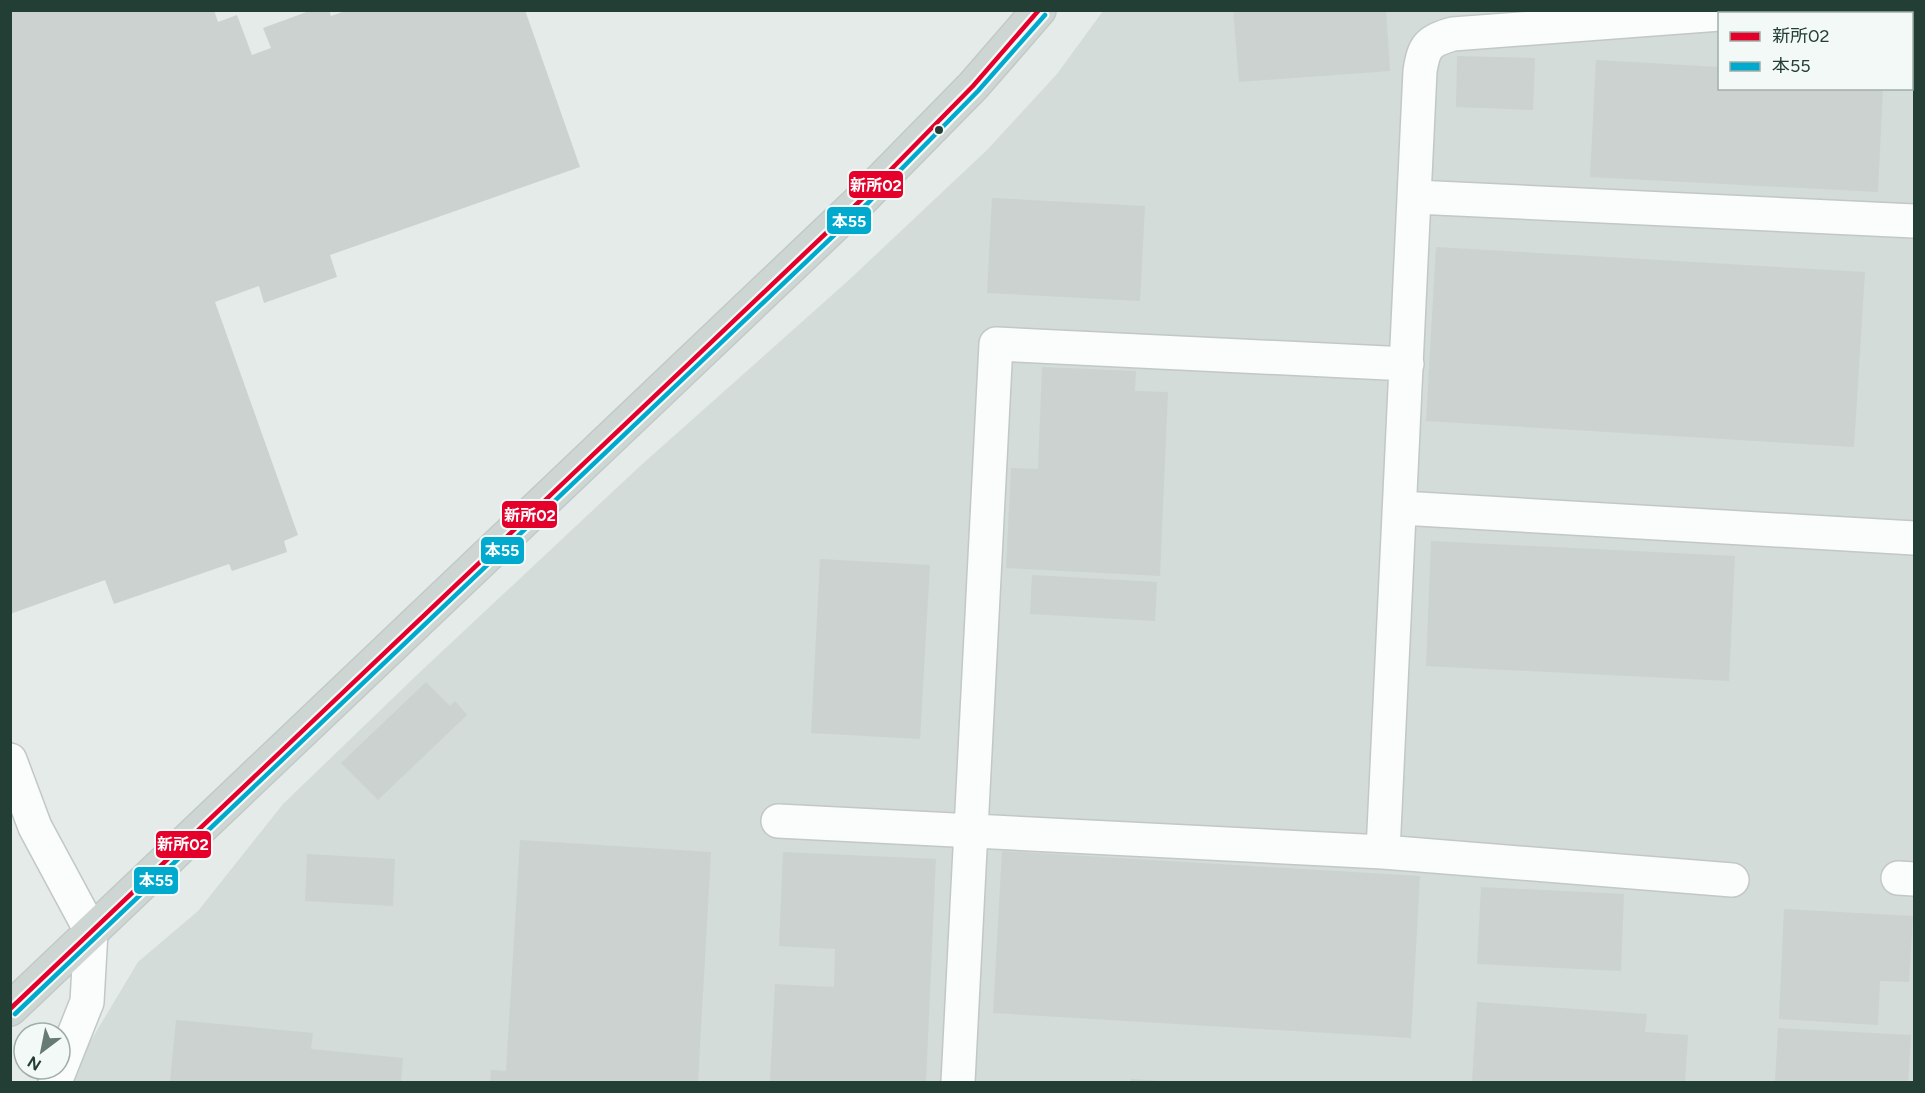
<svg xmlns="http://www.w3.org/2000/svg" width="1925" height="1093" viewBox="0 0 1925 1093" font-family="Figtree,'Noto Sans JP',sans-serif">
  <rect width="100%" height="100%" fill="#e5ebe8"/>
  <path fill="#d3dcd8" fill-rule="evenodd" d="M1103,11h811v1071h-1842l15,-35 51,-85 60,-51 85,-107 136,-131 220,-206 211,-188 137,-129 70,-76zM1720,14h192v74h-192z"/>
  <path fill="#ccd2cf" d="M10,10h204l4,12 19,-7 15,40 19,-7 -8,-20 49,-18h17l2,6 17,-6h177l55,157 -250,88 7,22 -73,26 -5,-17 -44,16 83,233 -14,6 3,11 -55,19 -3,-7 -115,40 -9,-24 -95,34z
    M1233,10h153l4,61 -151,11z
    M1457,56l78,2 -2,52 -77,-3z
    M1596,60l124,7v21h163l-5,104 -288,-15z
    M992,198l153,8 -5,95 -153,-8z
    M1436,247l429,25 -11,175 -428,-26z
    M1042,367l94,4 -1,20 33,1 -8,184 -154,-8 5,-100 27,1z
    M1431,541l304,15 -6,125 -303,-15z
    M820,559l110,6 -10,174 -109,-6z
    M1032,575l125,7 -2,39 -125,-7z
    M426,682l24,24 5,-5 12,14 -89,85 -37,-37z
    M520,840l191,12 -13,230h-208l1,-12 15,1z
    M1002,851l418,25 -9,162 -418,-25z
    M783,852l153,7 -10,223h-156l5,-98 59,3 1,-38 -56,-3z
    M307,854l88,5 -2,47 -88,-5z
    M1481,887l143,7 -3,77 -144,-7z
    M1784,909l129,7 -4,66 -29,-1 -2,44 -99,-6z
    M1477,1002l170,12 -2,18 43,3 -3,47h-213z
    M176,1020l137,13 -2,16 92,9 -2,24h-231z
    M1778,1028l133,7 -3,47h-133z
    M1131,1079l32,2v1h-32z"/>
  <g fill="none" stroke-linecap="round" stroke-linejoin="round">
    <defs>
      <path id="minor" d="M1724,14l38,-4
        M1415,197l499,24
        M1401,508l513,30
        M10,760l25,67 56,104 -4,71 -32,80
        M778,821l605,31 349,28
        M1383,852l37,-781c4,-25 8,-30 33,-37l267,-20
        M1898,878l16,1
        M958,1082l38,-738 411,20"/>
      <path id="major" d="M10,1009l853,-811 110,-112 66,-76"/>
    </defs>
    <use href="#minor" stroke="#c2c8c5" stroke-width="36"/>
    <use href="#major" stroke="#c1cac7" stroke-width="36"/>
    <use href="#minor" stroke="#fbfcfc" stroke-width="33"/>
    <use href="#major" stroke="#ced6d4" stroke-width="33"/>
    <defs>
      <path id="bus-1" d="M10,1009l853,-811 110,-112 66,-76"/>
      <path id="bus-2" d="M15,1014l853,-811 110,-112 67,-76"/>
    </defs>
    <use href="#bus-1" stroke="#f3f9f6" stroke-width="9"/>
    <use href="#bus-2" stroke="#f3f9f6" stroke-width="9"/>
    <use href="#bus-1" stroke="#e4002b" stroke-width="4.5"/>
    <use href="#bus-2" stroke="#00a9ce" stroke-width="4.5"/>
  </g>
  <circle fill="#223e35" stroke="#f3f9f6" stroke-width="2" cx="939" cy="130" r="5"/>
  <g stroke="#f3f9f6" stroke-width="2">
    <rect x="848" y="170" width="56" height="29" rx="6" fill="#e4002b"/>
    <rect x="826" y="206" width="46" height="29" rx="6" fill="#00a9ce"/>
    <rect x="501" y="500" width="57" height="29" rx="6" fill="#e4002b"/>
    <rect x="480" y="536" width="45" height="29" rx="6" fill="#00a9ce"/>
    <rect x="155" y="830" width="57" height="29" rx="6" fill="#e4002b"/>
    <rect x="133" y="866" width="46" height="29" rx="6" fill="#00a9ce"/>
  </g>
  <g font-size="16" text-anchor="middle" font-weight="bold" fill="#fff">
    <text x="876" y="191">新所02</text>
    <text x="849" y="227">本55</text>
    <text x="530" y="521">新所02</text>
    <text x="502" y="556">本55</text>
    <text x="183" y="850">新所02</text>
    <text x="156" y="886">本55</text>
  </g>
  <rect width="1925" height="1093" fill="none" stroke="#223e35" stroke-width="24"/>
  <rect x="1718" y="12" width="195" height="78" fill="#f3f9f6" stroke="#9faea9" stroke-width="1.5"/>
  <rect x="1730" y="32" width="30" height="9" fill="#e4002b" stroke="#9faea9" stroke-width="1.5"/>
  <text x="1772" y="42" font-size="18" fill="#223e35">新所02</text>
  <rect x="1730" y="62" width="30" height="9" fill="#00a9ce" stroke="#9faea9" stroke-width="1.5"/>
  <text x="1772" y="72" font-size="18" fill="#223e35">本55</text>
  <g transform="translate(42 1051) rotate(212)"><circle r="28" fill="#f3f9f6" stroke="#9faea9" stroke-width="1.5"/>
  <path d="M0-4.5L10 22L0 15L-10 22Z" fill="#667b74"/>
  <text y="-9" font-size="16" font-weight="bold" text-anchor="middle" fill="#223e35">N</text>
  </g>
</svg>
